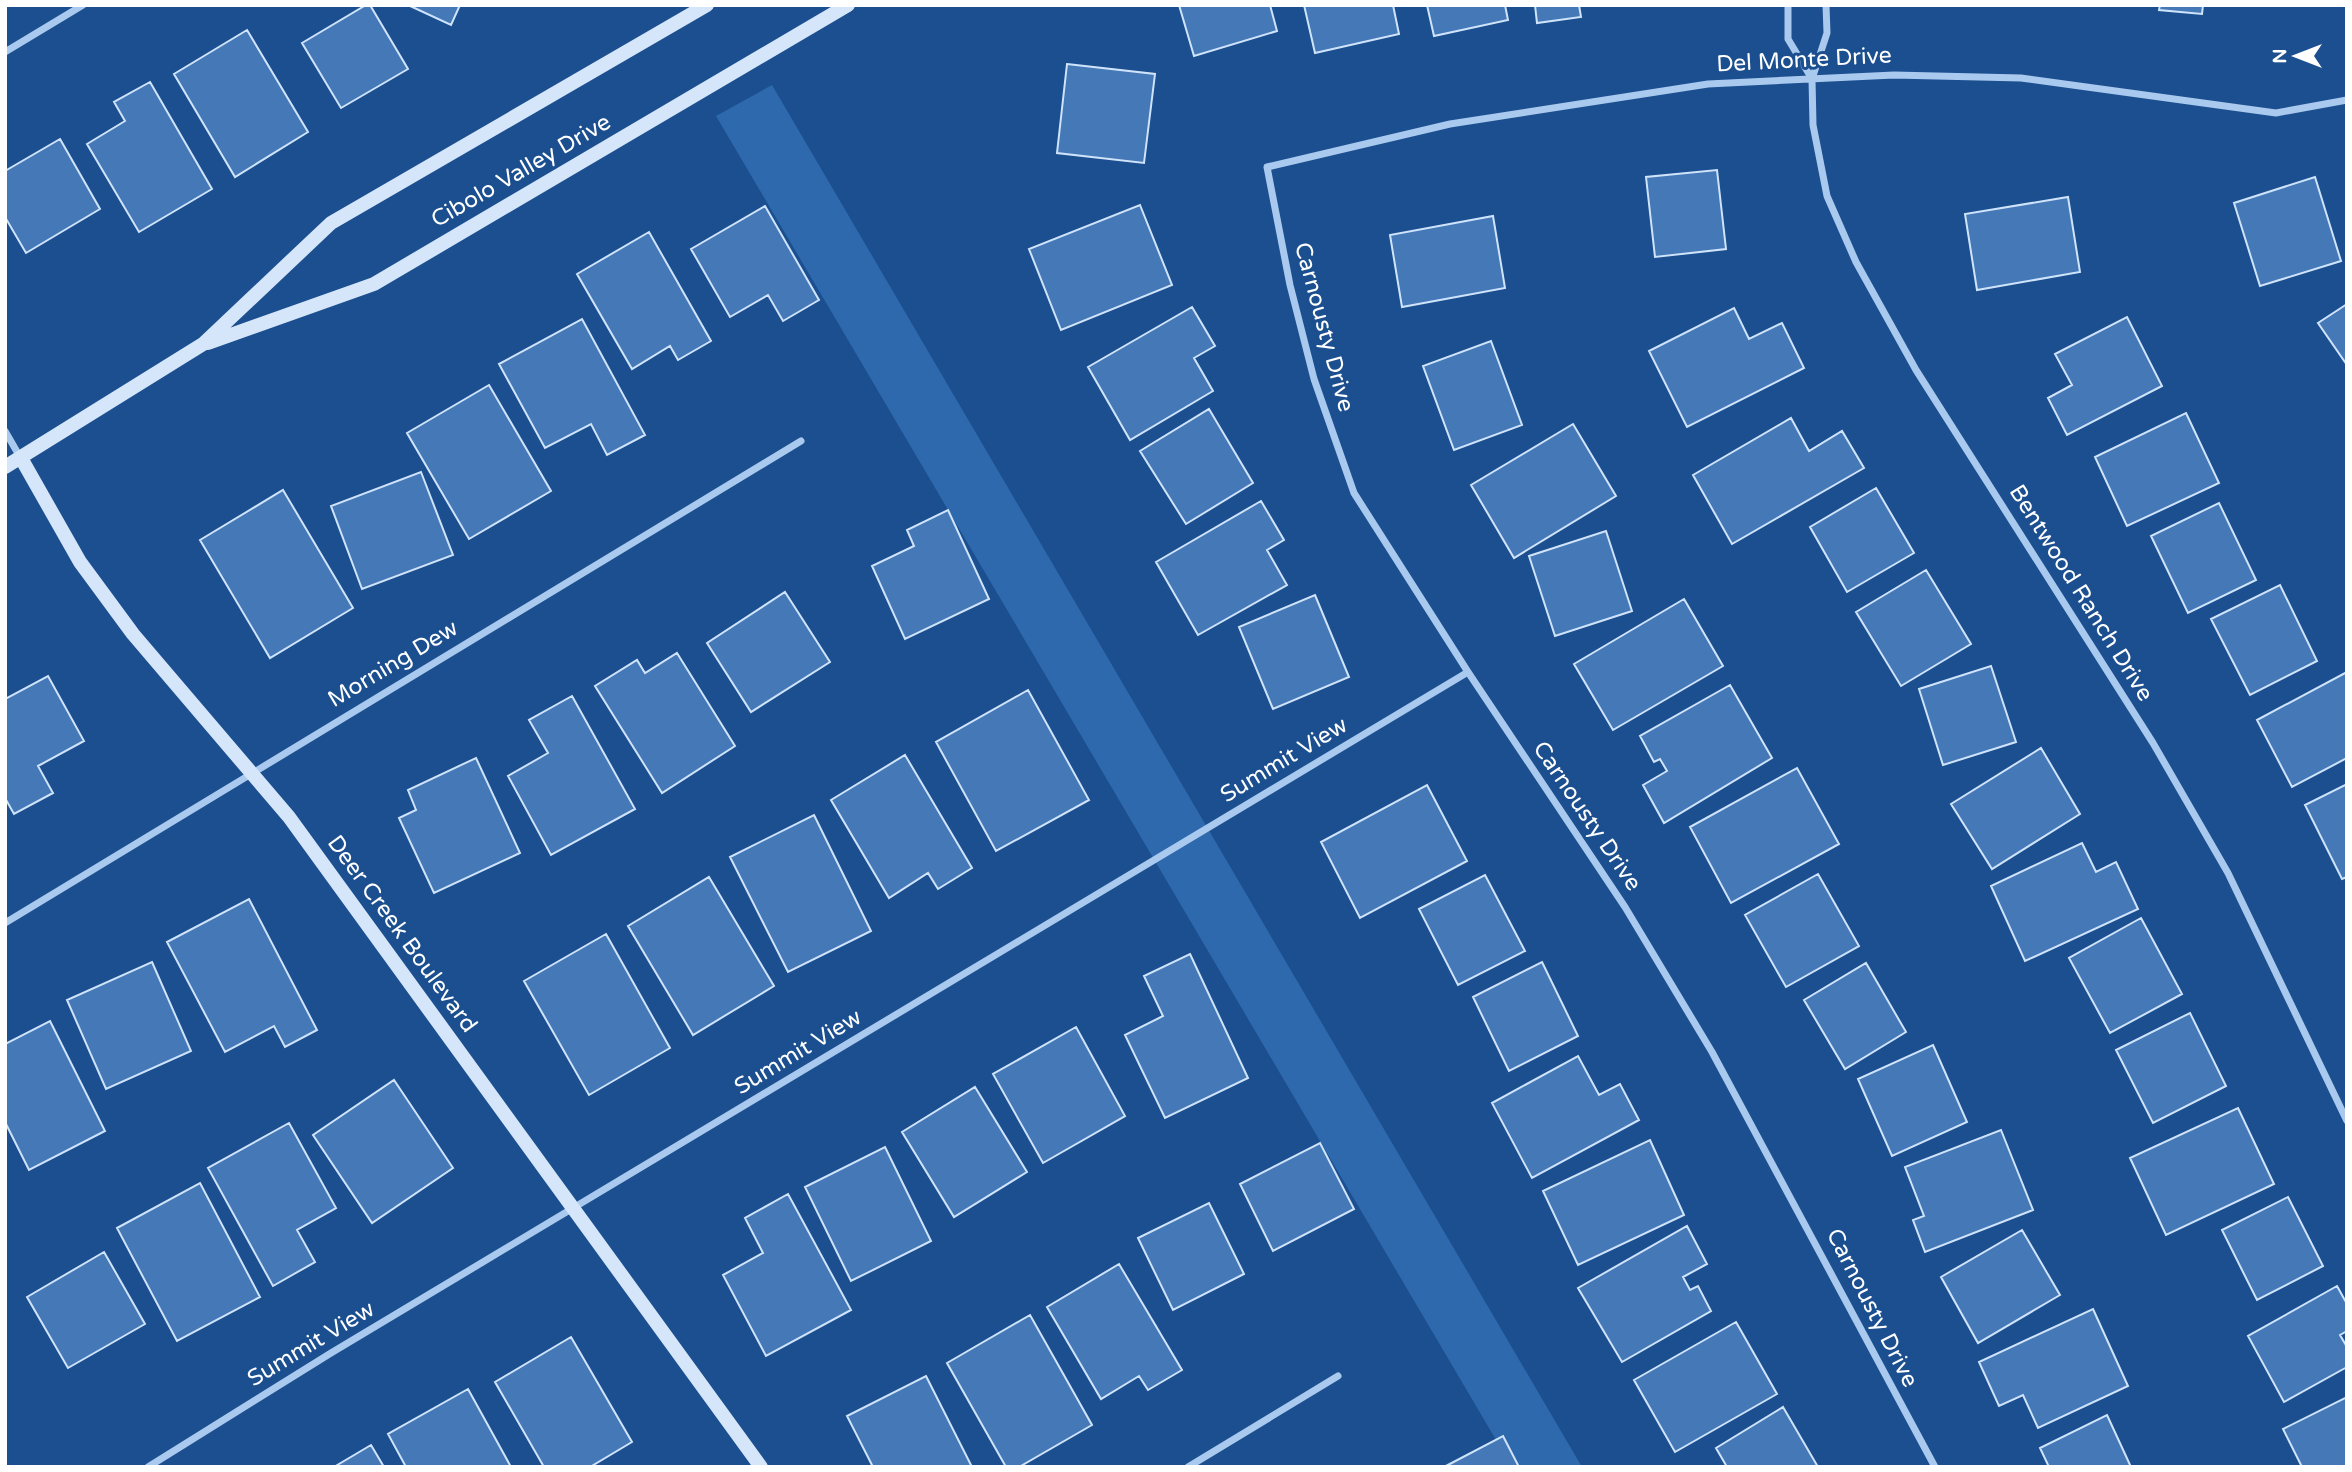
<svg xmlns="http://www.w3.org/2000/svg" width="2352" height="1472" viewBox="0 0 2352 1472" font-family="'Varela Round',sans-serif">
  <rect width="100%" height="100%" fill="#1b4f8f"/>
  <path fill="#2e69ad" d="M772,85l810,1382h-70l-796,-1351z"/>
  <path fill="#4478b7" stroke="#cfe3fa" stroke-width="2" d="M366,5h4l38,64 -67,39 -39,-65z
    M408,5h52l-9,20z
    M1179,5h91l7,26 -83,25z
    M1304,5h89l6,29 -84,19z
    M1427,5h78l3,15 -74,16z
    M1535,5h44l2,12 -44,6z
    M2160,5h43l-1,9 -43,-4z
    M247,30l61,102 -73,45 -61,-103z
    M1067,64l88,10 -11,89 -87,-10z
    M150,82l62,107 -73,43 -52,-88 38,-23 -11,-19z
    M60,139l40,70 -74,44 -21,-36v-46z
    M1717,170l9,79 -71,8 -9,-80z
    M2315,177l26,84 -81,25 -26,-83z
    M2068,197l12,75 -103,18 -12,-76z
    M1140,205l32,80 -111,45 -32,-81z
    M765,206l54,94 -36,21 -15,-26 -38,22 -39,-68z
    M1493,216l12,72 -103,19 -12,-72z
    M649,232l62,109 -33,19 -8,-14 -38,23 -55,-95z
    M2347,304v61l-29,-42z
    M1192,307l23,39 -21,12 19,33 -83,49 -42,-73z
    M1734,308l15,31 33,-16 22,45 -117,59 -38,-76z
    M2127,317l35,69 -95,49 -19,-37 24,-13 -17,-31z
    M582,319l63,116 -38,20 -16,-31 -46,24 -46,-84z
    M1491,341l31,84 -68,25 -31,-84z
    M489,385l62,106 -82,48 -62,-106z
    M1209,409l44,74 -67,41 -46,-73z
    M2186,413l33,70 -92,43 -32,-69z
    M1791,418l18,33 33,-20 22,37 -132,76 -39,-69z
    M1573,424l43,72 -102,62 -43,-73z
    M421,472l32,83 -91,34 -31,-83z
    M1876,488l38,65 -67,39 -37,-65z
    M283,490l70,118 -83,50 -70,-118z
    M1261,501l23,39 -17,10 20,35 -89,50 -42,-73z
    M2219,503l37,77 -68,33 -37,-77z
    M948,510l41,89 -84,40 -33,-73 42,-20 -7,-16z
    M1606,531l26,80 -77,25 -26,-80z
    M1926,570l45,74 -70,42 -45,-74z
    M2280,585l37,76 -67,34 -39,-76z
    M785,592l45,70 -79,50 -44,-69z
    M1315,595l34,82 -76,32 -34,-82z
    M1684,599l39,67 -110,64 -39,-66z
    M677,653l58,93 -73,47 -67,-107 42,-26 8,13z
    M1991,666l25,76 -73,23 -24,-76z
    M2347,672v86l-55,29 -35,-67z
    M48,676l36,65 -46,25 15,27 -39,21 -9,-16v-99z
    M1730,685l42,73 -108,65 -21,-38 24,-14 -7,-12 -6,3 -14,-26z
    M1028,690l61,110 -93,51 -60,-109z
    M572,696l63,113 -84,46 -43,-79 40,-23 -19,-33z
    M2041,748l39,66 -88,55 -41,-65z
    M905,755l67,113 -34,21 -10,-16 -39,25 -58,-98z
    M476,758l44,95 -86,40 -35,-75 17,-8 -8,-20z
    M1797,768l42,76 -108,59 -41,-76z
    M2347,784v93l-5,2 -37,-74z
    M1427,785l40,76 -107,57 -39,-76z
    M814,815l57,116 -83,41 -58,-115z
    M2082,843l14,29 20,-10 22,47 -113,52 -34,-75z
    M1818,874l41,72 -73,41 -41,-72z
    M1485,875l40,76 -67,34 -39,-76z
    M709,877l65,109 -81,49 -65,-109z
    M249,899l68,131 -32,17 -11,-21 -49,26 -58,-110z
    M2141,918l41,76 -72,39 -41,-75z
    M606,934l64,114 -81,47 -65,-114z
    M1190,954l58,124 -83,40 -40,-83 38,-19 -19,-40z
    M152,962l39,89 -85,38 -39,-89z
    M1542,962l36,74 -69,35 -36,-74z
    M1866,963l40,69 -61,37 -41,-69z
    M2190,1013l36,73 -73,37 -37,-73z
    M50,1021l55,110 -76,39 -24,-48v-78z
    M1076,1027l49,89 -82,47 -50,-89z
    M1933,1045l34,77 -75,34 -34,-77z
    M1578,1056l21,39 21,-11 19,36 -107,58 -40,-75z
    M394,1080l59,88 -81,55 -59,-88z
    M975,1087l52,85 -73,45 -52,-85z
    M2238,1108l36,76 -108,51 -36,-77z
    M289,1123l47,85 -39,22 18,32 -42,24 -65,-118z
    M2001,1130l32,80 -108,42 -12,-32 11,-4 -19,-49z
    M1650,1140l34,75 -106,50 -35,-74z
    M1320,1143l34,66 -81,42 -33,-67z
    M885,1147l46,94 -80,40 -46,-94z
    M200,1183l60,114 -83,44 -60,-113z
    M788,1194l63,116 -85,46 -43,-81 40,-22 -18,-35z
    M2288,1197l35,69 -66,34 -35,-70z
    M1209,1203l35,71 -71,36 -35,-72z
    M1687,1226l20,38 -24,13 7,13 8,-4 13,25 -89,51 -44,-74z
    M2022,1230l38,65 -82,48 -37,-66z
    M104,1252l41,72 -77,44 -41,-71z
    M1119,1264l63,106 -34,20 -9,-14 -38,23 -54,-92z
    M2337,1286l10,18v27l-7,4 7,12v20l-63,35 -36,-66z
    M2093,1309l35,77 -90,42 -15,-33 -24,11 -20,-44z
    M1030,1315l62,110 -73,42h-13l-59,-104z
    M1736,1322l41,72 -102,58 -41,-72z
    M571,1337l61,105 -42,25h-46l-49,-85z
    M926,1376l46,91h-99l-26,-51z
    M468,1389l43,78h-105l-18,-33z
    M2347,1397v70h-45l-19,-38z
    M1783,1407l35,60h-91l-11,-19z
    M2107,1415l24,52h-82l-9,-19z
    M1503,1436l16,31h-75z
    M371,1445l13,22h-50z"/>
  <g fill="none" stroke-linecap="round" stroke-linejoin="round">
    <path stroke="#a9c9ee" stroke-width="7" d="M1788,5v34l24,40
      M1826,5l1,28 -15,46 1,46 14,71 29,66 60,108 237,373 75,130 119,248
      M5,52l78,-47
      M5,431l15,26
      M5,923l796,-482
      M148,1467l183,-114 1137,-681
      M1188,1467l150,-91
      M1935,1467l-223,-415 -87,-145 -157,-235 -114,-179 -40,-114 -24,-94 -23,-118 183,-43 258,-40 186,-9 127,3 255,35 71,-13"/>
    <path stroke="#d6e6fa" stroke-width="14" d="M208,343l166,-59 474,-279
      M21,458l59,104 53,72 156,183 472,650
      M5,467l198,-123 128,-121 376,-218"/>
  </g>
  <g text-anchor="middle" dominant-baseline="central" stroke-width="6" stroke-linejoin="round" paint-order="stroke">
    <g font-size="23" fill="#fff" stroke="#1b4f8f">
      <text transform="translate(1804 60) rotate(-3)">Del Monte Drive</text>
      <text transform="translate(521 171) rotate(-30)">Cibolo Valley Drive</text>
      <text transform="translate(1324 327) rotate(75)">Carnousty Drive</text>
      <text transform="translate(2081 593) rotate(58)">Bentwood Ranch Drive</text>
      <text transform="translate(393 664) rotate(-31)">Morning Dew</text>
      <text transform="translate(1284 760) rotate(-31)">Summit View</text>
      <text transform="translate(1587 816) rotate(56)">Carnousty Drive</text>
      <text transform="translate(402 934) rotate(54)">Deer Creek Boulevard</text>
      <text transform="translate(798 1052) rotate(-31)">Summit View</text>
      <text transform="translate(1872 1308) rotate(63)">Carnousty Drive</text>
      <text transform="translate(311 1344) rotate(-31)">Summit View</text>
    </g>
  </g>
  <rect width="2352" height="1472" fill="none" stroke="#ffffff" stroke-width="14"/>
  <g transform="translate(2296 56) rotate(270)" stroke="#1b4f8f" stroke-width="5" paint-order="stroke">
  <path d="M0-5L12 26L0 18L-12 26Z" fill="#ffffff"/>
  <text y="-10" font-size="19" font-weight="bold" text-anchor="middle" fill="#ffffff">N</text>
  </g>
</svg>
